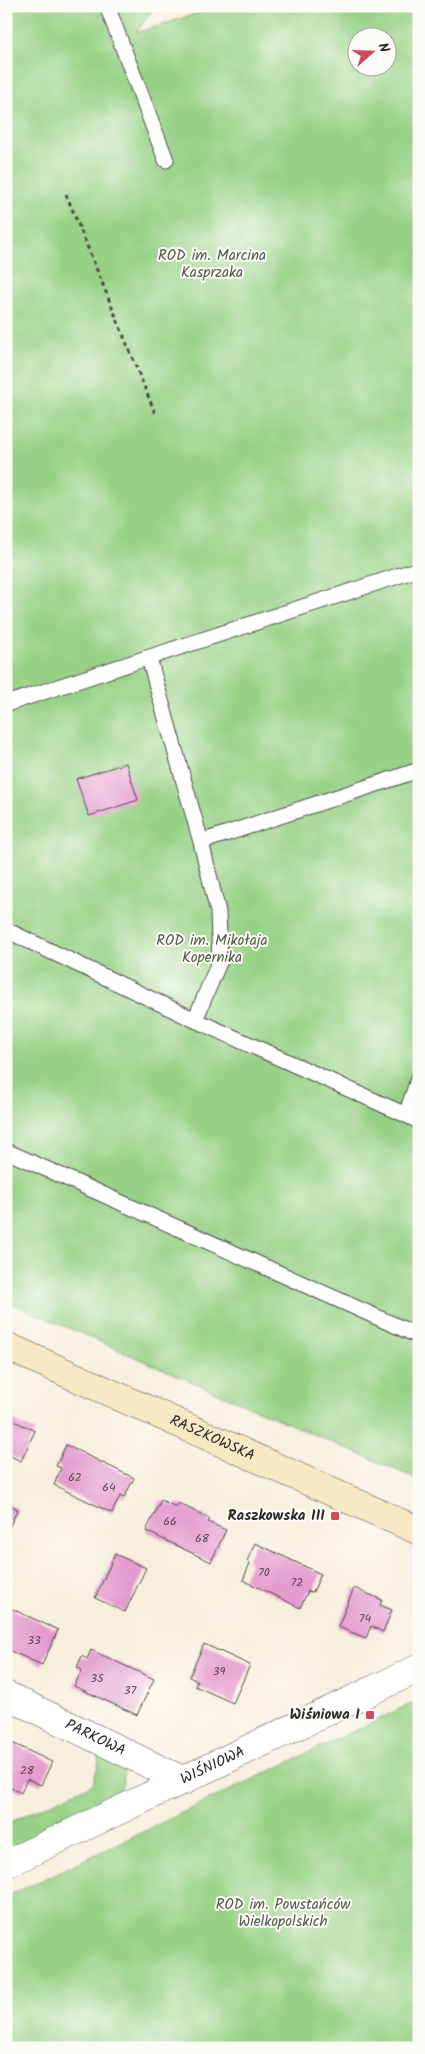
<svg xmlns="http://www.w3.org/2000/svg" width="425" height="2054" viewBox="0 0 425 2054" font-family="Kalam,sans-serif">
  <rect width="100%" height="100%" fill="#fdfcf7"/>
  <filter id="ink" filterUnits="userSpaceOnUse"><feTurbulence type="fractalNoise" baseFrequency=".02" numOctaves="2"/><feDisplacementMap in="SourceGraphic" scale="10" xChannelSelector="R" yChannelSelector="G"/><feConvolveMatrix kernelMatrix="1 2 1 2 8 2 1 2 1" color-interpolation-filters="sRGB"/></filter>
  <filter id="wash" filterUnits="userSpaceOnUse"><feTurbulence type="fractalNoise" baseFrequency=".0096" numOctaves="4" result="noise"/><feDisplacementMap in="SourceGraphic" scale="20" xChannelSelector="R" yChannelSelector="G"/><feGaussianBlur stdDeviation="1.12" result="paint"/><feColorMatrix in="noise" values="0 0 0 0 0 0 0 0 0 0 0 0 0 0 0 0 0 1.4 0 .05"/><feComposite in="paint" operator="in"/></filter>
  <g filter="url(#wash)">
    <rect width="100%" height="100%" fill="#f7eedc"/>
    <path fill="#96d185" stroke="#607e58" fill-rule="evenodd" d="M6,6h149l-19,27 83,-27h200v1474l-413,-179zM358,38h30v30h-30z
      M419,1700v348h-413v-151z
      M101,1753c5,2 11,4 15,7 14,11 7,29 -3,40l-107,50v-26l87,-40z"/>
    <g id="blocks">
      <path fill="#e49bcf" d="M126,763l12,37 -49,16 -13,-37z
        M6,1417l29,14 -14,30 -15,-7z
        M66,1445l68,33 -10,20 -4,-2 -8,17 -58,-28 7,-17 -5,-2z
        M161,1500l15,7 2,-4 32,16 -2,3 18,8 -15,32 -65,-31z
        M6,1503l12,6 -12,25z
        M255,1543l66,31 -8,18 -5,-1 -8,17 -57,-28 7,-17 -3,-2z
        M115,1554l31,14 -21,44 -30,-14z
        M354,1588l28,12 -2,5 12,5 -9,22 -12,-6 -5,12 -28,-11z
        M6,1606l52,24 -16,35 -36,-16z
        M204,1644l46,21 -17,38 -38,-17 3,-5 -9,-4z
        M91,1650l63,29 -17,36 -63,-29 8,-16 -5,-3 5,-11 5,3z
        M6,1740l46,22 -11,23 -14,-6 -6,14 -12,-6 -3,5z"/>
    </g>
  </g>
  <g filter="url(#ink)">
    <use href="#blocks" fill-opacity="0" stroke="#4a4846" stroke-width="1"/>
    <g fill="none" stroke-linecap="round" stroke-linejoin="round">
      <defs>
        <path id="lane" d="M107,6l59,154
          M149,658l52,184
          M6,704l413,-135
          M6,930l189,90
          M419,1077l-13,38 13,6
          M406,1115l-211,-95 25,-60 -2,-48 -17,-70 218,-72
          M6,1151l413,185"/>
        <g id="street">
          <path id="s1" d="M6,1695l178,86"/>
          <path id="s2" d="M6,1864l413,-196"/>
        </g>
        <g id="secondary">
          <path id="s3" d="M6,1346l413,185"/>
        </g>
      </defs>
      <use href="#lane" stroke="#4a4846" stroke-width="17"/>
      <use href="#street" stroke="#4a4846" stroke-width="29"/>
      <use href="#secondary" stroke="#4a4846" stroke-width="29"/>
      <path stroke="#4a4846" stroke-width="3" stroke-dasharray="4 4" stroke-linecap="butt" d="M66,194l89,219"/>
      <use href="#lane" stroke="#fff" stroke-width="15"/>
      <use href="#street" stroke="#fff" stroke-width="28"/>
      <use href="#secondary" stroke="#f8e8c3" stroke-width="28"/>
    </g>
  </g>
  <g fill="#d1495b" stroke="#fdfcf7" stroke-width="2">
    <rect x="330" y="1511" width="10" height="10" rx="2.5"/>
    <rect x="365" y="1710" width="10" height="10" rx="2.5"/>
  </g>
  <g text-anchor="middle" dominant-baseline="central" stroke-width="4" stroke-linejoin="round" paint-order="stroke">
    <g font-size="12" fill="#594754">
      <text x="75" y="1477">62</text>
      <text x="109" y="1487">64</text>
      <text x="170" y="1521">66</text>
      <text x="202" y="1538">68</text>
      <text x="264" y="1572">70</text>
      <text x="297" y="1582">72</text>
      <text x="365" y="1618">74</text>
      <text x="34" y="1640">33</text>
      <text x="219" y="1671">39</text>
      <text x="97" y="1678">35</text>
      <text x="130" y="1690">37</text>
      <text x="27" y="1770">28</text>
    </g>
    <g font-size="15" fill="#4b5d46" stroke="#fdfcf7">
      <text x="212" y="256">ROD im. Marcina<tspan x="212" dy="17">Kasprzaka</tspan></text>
      <text x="212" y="941">ROD im. Mikołaja<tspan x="212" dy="17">Kopernika</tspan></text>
      <text x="283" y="1905">ROD im. Powstańców<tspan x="283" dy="17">Wielkopolskich</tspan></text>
    </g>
    <g font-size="15" fill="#2b2b2b" stroke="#fdfcf7">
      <text stroke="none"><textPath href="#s3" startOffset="226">RASZKOWSKA</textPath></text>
      <text stroke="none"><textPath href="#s1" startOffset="99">PARKOWA</textPath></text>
      <text stroke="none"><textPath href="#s2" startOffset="229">WIŚNIOWA</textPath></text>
    </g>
    <g font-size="15" font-weight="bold" fill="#2b2b2b" stroke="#fdfcf7" text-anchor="end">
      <text x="325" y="1516">Raszkowska III</text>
      <text x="360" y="1715">Wiśniowa I</text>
    </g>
  </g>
  <rect width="425" height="2054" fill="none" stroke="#fdfcf7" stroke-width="25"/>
  <g transform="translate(372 52) rotate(70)"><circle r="24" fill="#fdfcf7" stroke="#a9a8a5"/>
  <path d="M0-4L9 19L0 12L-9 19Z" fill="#d1495b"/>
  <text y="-8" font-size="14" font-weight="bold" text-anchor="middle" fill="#2b2b2b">N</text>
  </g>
</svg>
